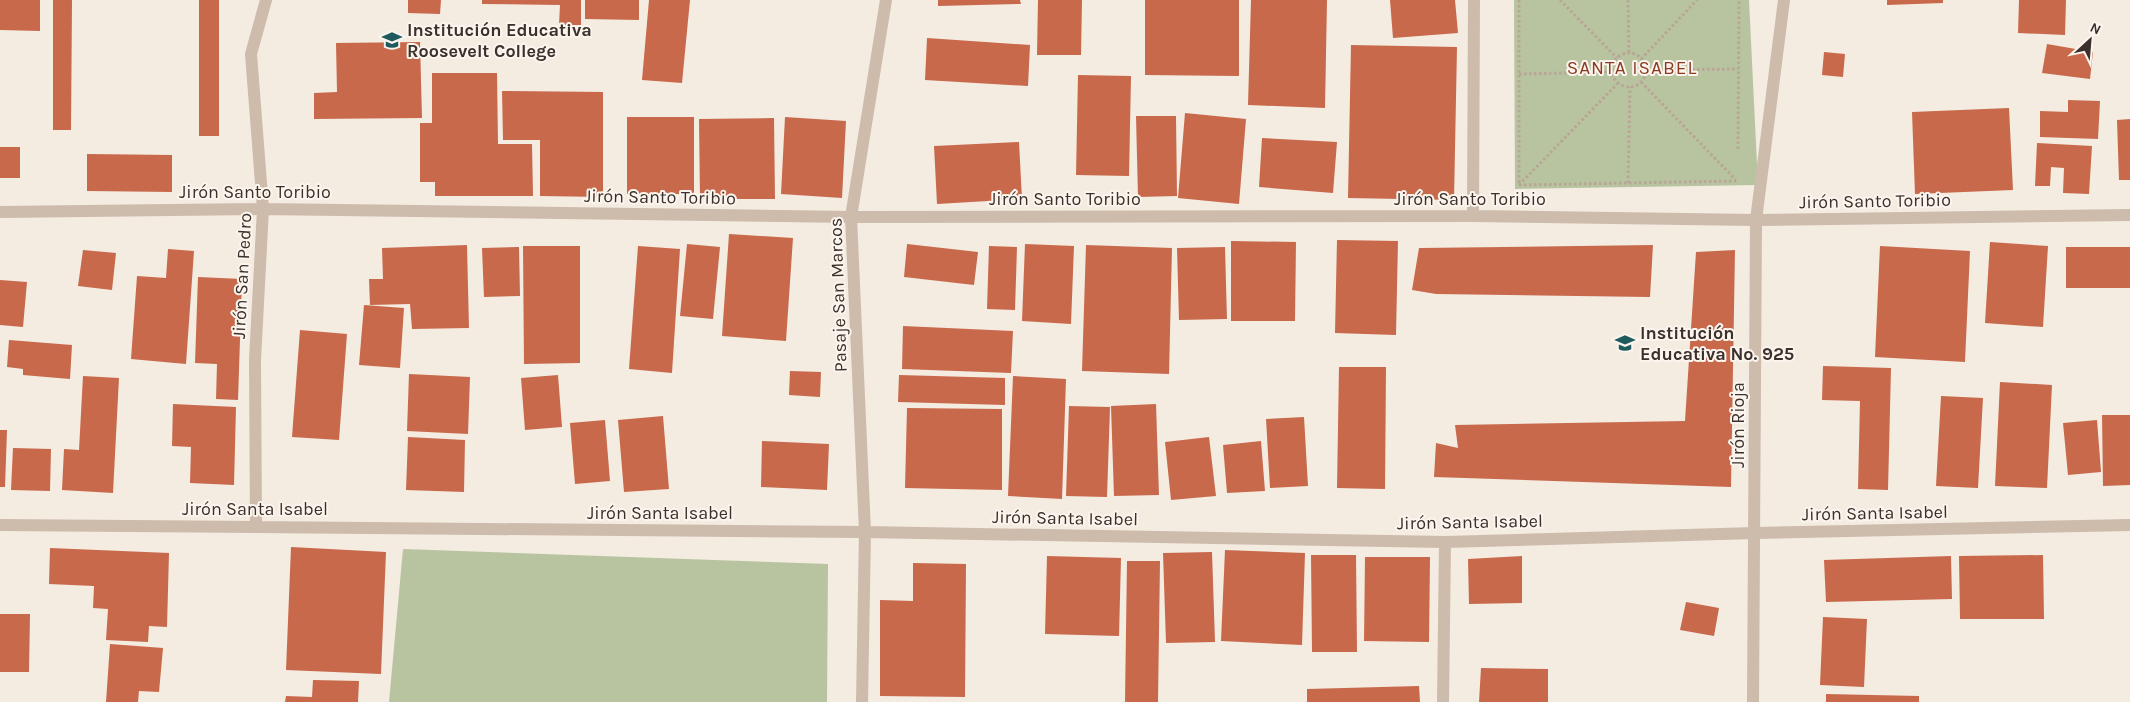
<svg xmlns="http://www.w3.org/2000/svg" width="2130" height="702" viewBox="0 0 2130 702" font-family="Karla,sans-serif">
  <rect width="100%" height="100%" fill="#f4ebe1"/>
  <path fill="#b8c4a0" d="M1514,0h235l9,185 -243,4z
    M403,549l425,15 -1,138h-438z"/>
  <path fill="#c8694b" d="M0,0h40v31l-40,-1z
    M53,0h19l-1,130h-18z
    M199,0h20v136h-20z
    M408,0h33l-1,14 -32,-1z
    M482,0h99v25h-22l1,-20 -78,-1z
    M585,0h54v20l-54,-1z
    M649,0h41l-8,83 -40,-3z
    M938,0h82l1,4 -83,2z
    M1038,0h44l-1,55h-44z
    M1145,0h94v76l-94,-1z
    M1251,0h76l-2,108 -77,-3z
    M1390,0h65l3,33 -65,5z
    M1887,0h56v3l-56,2z
    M2019,0h47l-1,35 -47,-2z
    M927,38l103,7 -2,41 -103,-6z
    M420,42l2,76 -108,1v-26l23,-1 -1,-49z
    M2047,44l46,8 -3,27 -48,-6z
    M1351,45l106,2 -3,153 -106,-2z
    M1824,52l21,2 -2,23 -21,-2z
    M432,73h65l1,71h34l1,52h-98v-14h-15v-59h12z
    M1078,75l53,1 -2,100 -53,-1z
    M502,91l101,1v105l-63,-1v-56h-37z
    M2068,100l32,1 -2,38 -58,-2v-26l28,1z
    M2009,108l4,82 -98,4 -3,-82z
    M1185,113l61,6 -7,85 -61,-6z
    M1136,116h40l1,80 -39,1z
    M627,117h67v77h-67z
    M785,117l61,4 -4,77 -61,-4z
    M774,118l1,81h-75l-1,-80z
    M2130,119v61h-11l-2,-60z
    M1262,138l75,4 -4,51 -74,-6z
    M1019,142l3,57 -85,5 -3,-58z
    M2037,143l55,3 -3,48 -26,-1 1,-25 -13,-1 -1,19h-15z
    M0,147h20v31h-20z
    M87,154l85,1v37l-85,-1z
    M729,234l64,4 -7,103 -64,-5z
    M1337,240l61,1 -2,94 -61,-2z
    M1231,241l65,1 -1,79h-64z
    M1990,242l58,4 -5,81 -58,-4z
    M687,244l33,3 -7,72 -33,-3z
    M907,244l71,8 -4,33 -70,-8z
    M1025,244l49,2 -3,78 -49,-3z
    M467,245l2,83 -57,1 -2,-25 -40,1 -1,-26h14l-1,-31z
    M1086,245l86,3 -3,126 -87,-3z
    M1653,245l-3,52 -214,-3 -24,-4 7,-42z
    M523,246h57v117l-56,1z
    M638,246l42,3 -8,124 -43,-4z
    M989,246l28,1 -2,63 -28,-1z
    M1880,246l90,5 -5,111 -90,-5z
    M519,247l1,49 -36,1 -2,-49z
    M1225,247l2,72 -48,1 -2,-72z
    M2066,247h64v41h-64z
    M168,249l26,2 -8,113 -55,-5 6,-83 29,2z
    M83,250l33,3 -4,37 -34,-4z
    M1735,250l-4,237 -297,-10 2,-34 22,5 -3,-23 230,-4 11,-169z
    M198,277l44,2 -4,121 -22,-1 1,-35 -22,-1z
    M0,280l27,2 -4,45 -23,-2z
    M364,305l40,3 -4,60 -41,-3z
    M903,326l110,5 -2,42 -109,-4z
    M300,330l47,4 -8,106 -47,-3z
    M9,340l63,5 -2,34 -47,-4v-6l-16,-2z
    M1823,366l68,2 -3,122 -30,-1 2,-88 -38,-1z
    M1339,367h47l-1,122 -48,-1z
    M790,371l31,1 -1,25 -31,-2z
    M409,374l61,3 -2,57 -61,-3z
    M558,375l4,52 -37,3 -4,-52z
    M899,375l106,3v27l-107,-3z
    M83,376l36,2 -6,115 -51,-3 2,-41 15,1z
    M1013,376l53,3 -4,120 -54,-3z
    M2000,382l52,3 -5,103 -52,-2z
    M1941,396l42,2 -5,90 -42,-2z
    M173,404l63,3 -2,78 -44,-2 1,-36 -19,-1z
    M1156,404l3,91 -45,1 -3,-90z
    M1069,406l41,1 -3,90 -41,-1z
    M907,408l95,1v81l-97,-2z
    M2102,415h28v70l-27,1z
    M663,416l6,73 -45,3 -6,-72z
    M1304,417l4,69 -38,2 -4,-69z
    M605,420l5,61 -35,3 -5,-61z
    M2097,420l4,52 -33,3 -5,-52z
    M0,430h7l-2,57h-5z
    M408,437l57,3 -1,52 -58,-2z
    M1209,437l7,59 -45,4 -6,-58z
    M762,441l67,3 -2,46 -66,-3z
    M1261,441l4,50 -38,2 -4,-48z
    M13,448l38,1 -1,42 -39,-1z
    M291,547l95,5 -5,122 -95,-4z
    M50,548l119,5 -2,74 -18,-1 -1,16 -42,-2 2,-31 -15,-1 1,-22 -45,-2z
    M1225,550l80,3 -3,92 -81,-4z
    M1212,552l3,90 -49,1 -3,-90z
    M1311,555h45l1,97h-45z
    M2043,555l1,64h-84l-1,-63z
    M1047,556l74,2 -2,78 -74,-2z
    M1522,556v47l-53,1 -1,-45z
    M1951,556l1,43 -126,3 -2,-42z
    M1365,557h65l-1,85 -65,-1z
    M1127,561h33l-2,141h-33z
    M913,563l53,1 -1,133 -85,-1v-96l33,1z
    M1686,602l33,6 -5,28 -34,-6z
    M0,614h30l-1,58h-29z
    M1823,617l44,2 -3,68 -44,-2z
    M110,644l53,4 -4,44 -20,-1 -1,11h-32z
    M1481,668l67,1v33h-69z
    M313,680l46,1 -1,21h-73l1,-6 26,1z
    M1419,686l1,16h-113v-13z
    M1826,694l93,2v6h-93z"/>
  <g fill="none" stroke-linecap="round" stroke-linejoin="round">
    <path stroke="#b9a596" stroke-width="3" stroke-dasharray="2.5 2.5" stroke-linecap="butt" d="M1519,0v185l217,-4
      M1560,0l57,58
      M1628,0l1,53
      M1612 70a17 17 0 1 1 34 0a17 17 0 1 1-34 0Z
      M1641,59l56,-59
      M1647,70l91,-1
      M1519,74l93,-2
      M1641,82l95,98
      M1738,149l1,-149
      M1628,183l2,-96
      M1519,185l99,-102"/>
    <path stroke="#cdbbac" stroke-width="12" d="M0,212l263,-3 588,8 622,-1 283,4 374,-5
      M1473,216l1,-216
      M0,525l865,7 580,10 310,-9 375,-8
      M256,527l-1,-167 8,-151 -12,-155 15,-54
      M862,702l3,-170 -14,-315 35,-217
      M1443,702l2,-160
      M1753,702l3,-482 28,-220"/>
  </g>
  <defs>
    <symbol id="school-bare" viewBox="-9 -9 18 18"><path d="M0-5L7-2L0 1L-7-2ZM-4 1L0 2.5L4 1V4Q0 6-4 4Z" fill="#1f5a5e" stroke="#fbf5ee" stroke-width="2.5" paint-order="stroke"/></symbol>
  </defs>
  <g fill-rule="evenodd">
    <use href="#school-bare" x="378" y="26" width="28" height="28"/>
    <use href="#school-bare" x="1611" y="329" width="28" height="28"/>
  </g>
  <g text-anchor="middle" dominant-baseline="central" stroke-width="4" stroke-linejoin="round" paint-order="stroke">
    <g font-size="18" font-weight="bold" fill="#3b302b" stroke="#fbf5ee" text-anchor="start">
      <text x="407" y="30">Institución Educativa<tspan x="407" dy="21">Roosevelt College</tspan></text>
      <text x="1640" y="333">Institución<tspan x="1640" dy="21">Educativa No. 925</tspan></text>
    </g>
    <g font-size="18" fill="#3b302b" stroke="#fbf5ee">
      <text x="255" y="192">Jirón Santo Toribio</text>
      <text transform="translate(660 197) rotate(1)">Jirón Santo Toribio</text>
      <text x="1065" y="199">Jirón Santo Toribio</text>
      <text x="1470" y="199">Jirón Santo Toribio</text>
      <text transform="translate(1875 201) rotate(-1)">Jirón Santo Toribio</text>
      <text transform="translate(242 276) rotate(-87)">Jirón San Pedro</text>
      <text transform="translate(838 295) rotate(-92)">Pasaje San Marcos</text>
      <text transform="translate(1738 425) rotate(-90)">Jirón Rioja</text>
      <text x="255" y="509">Jirón Santa Isabel</text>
      <text x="660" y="513">Jirón Santa Isabel</text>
      <text transform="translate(1875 513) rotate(-1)">Jirón Santa Isabel</text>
      <text transform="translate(1065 518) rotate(1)">Jirón Santa Isabel</text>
      <text transform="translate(1470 522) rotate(-1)">Jirón Santa Isabel</text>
    </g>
    <g font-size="19" letter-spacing="1" fill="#8c3b22" stroke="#fbf5ee">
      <text x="1632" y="68">SANTA ISABEL</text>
    </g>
  </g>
  <g transform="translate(2090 40) rotate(26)" stroke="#fbf5ee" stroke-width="4" paint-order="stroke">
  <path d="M0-4L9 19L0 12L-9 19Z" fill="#3b302b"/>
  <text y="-8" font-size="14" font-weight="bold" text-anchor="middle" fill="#3b302b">N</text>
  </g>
</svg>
